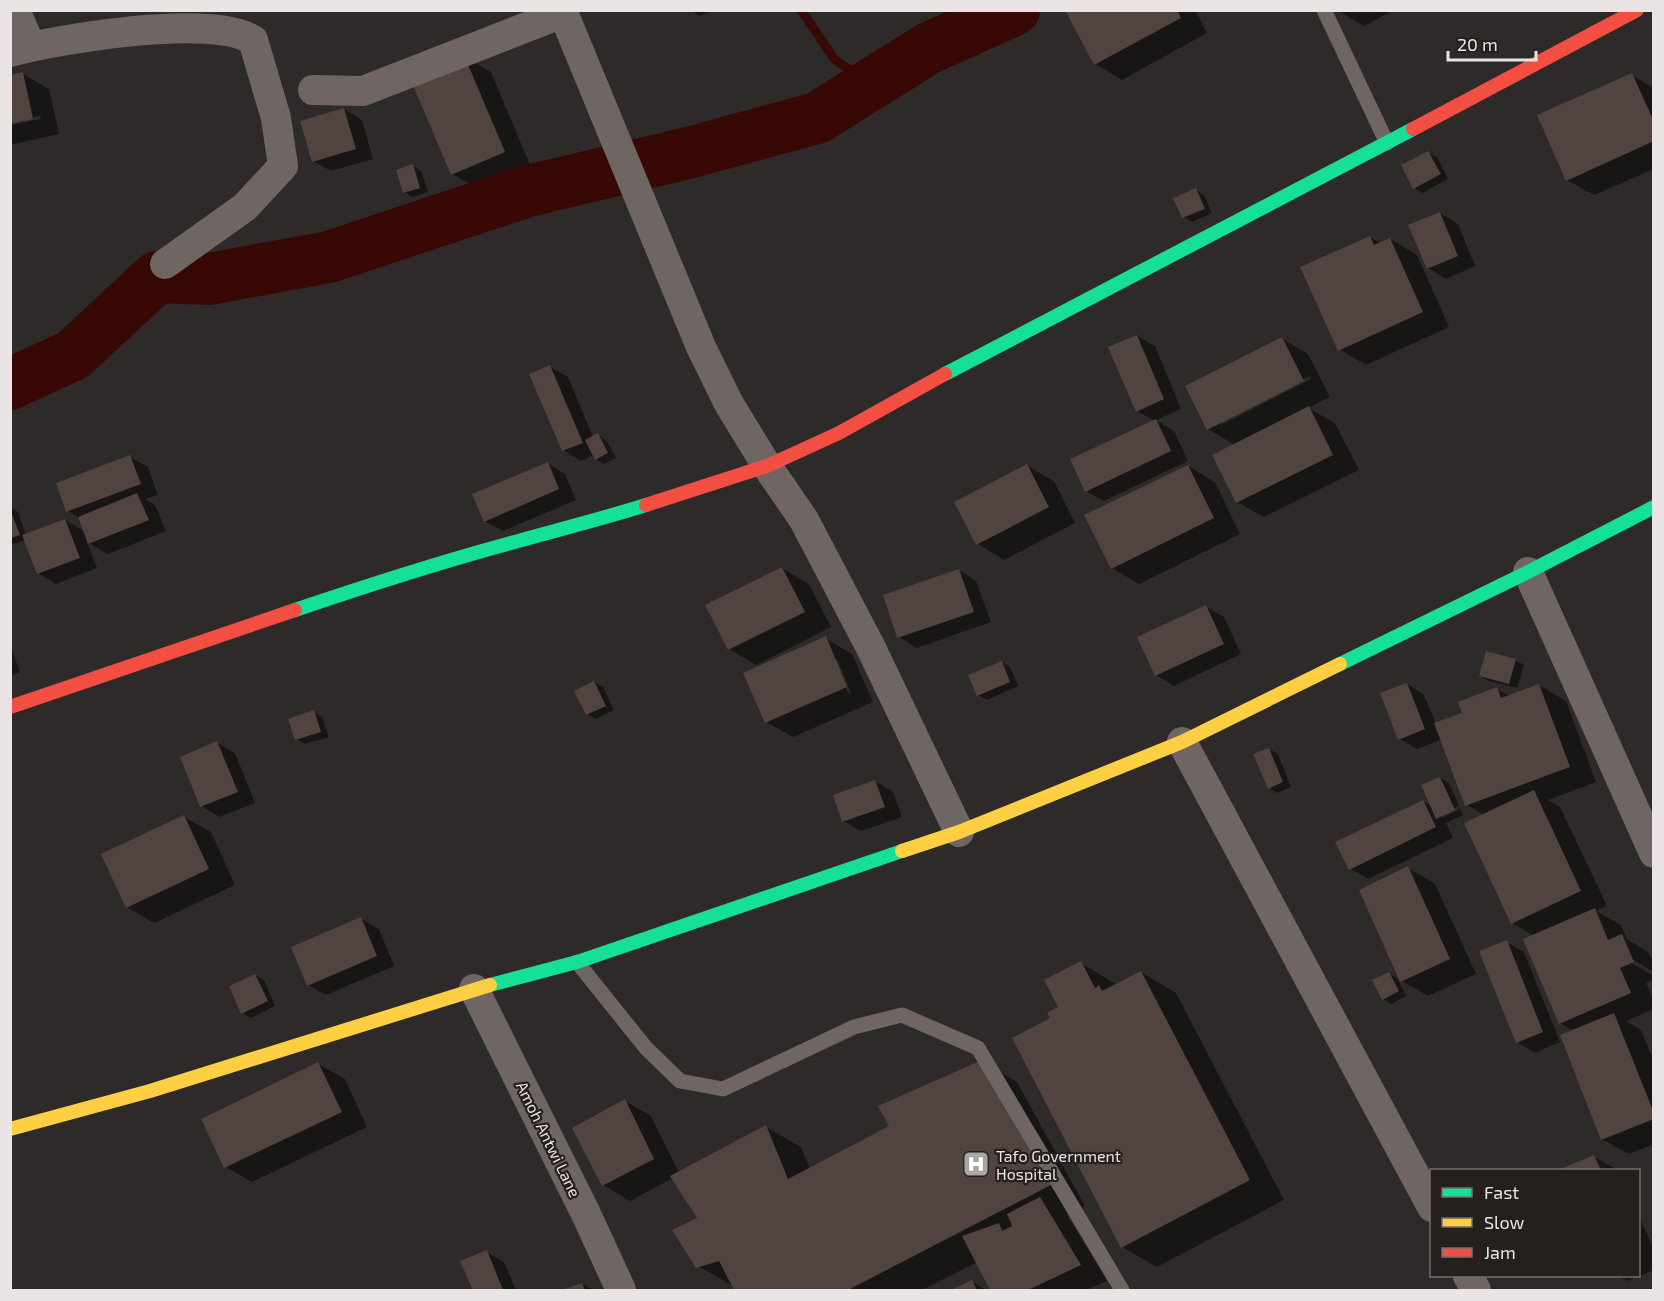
<svg xmlns="http://www.w3.org/2000/svg" width="1664" height="1301" viewBox="0 0 1664 1301" font-family="'Exo 2',sans-serif">
  <rect width="100%" height="100%" fill="#2d2a29"/>
  <path fill="#0007" fill-rule="evenodd" d="M690,10h24l-14,6z
    M1069,10h126l12,23 -85,47 -27,-16z
    M1337,10h57l-30,16z
    M464,57l27,15 40,95 -52,22 -27,-15z
    M23,74l26,15 10,45 -49,11v-20l31,-6 -1,-3 -30,6z
    M1631,75l23,13v81l-60,26 -27,-15z
    M344,109l18,11 11,39 -42,12 -18,-10z
    M1428,153l9,4 11,22 -26,14 -8,-5z
    M413,166l8,5 7,21 -15,5 -9,-5z
    M1196,190l8,5 8,18 -20,9 -8,-5z
    M1440,213l18,11 17,42 -29,13 -18,-11z
    M1370,237l10,6 10,-4 27,16 32,72 -83,38 -27,-16z
    M1137,336l18,10 26,63 -25,11 18,11 14,30 -84,40 -18,-10 69,-70 -18,-10z
    M1281,338l27,16 22,43 -22,11 27,15 24,47 -95,47 -27,-15 -2,-57 -27,-16zM1310,376l1,3 -90,46v-4z
    M550,367l18,10 25,60 5,-2 8,5 10,18 -12,6 -8,-5 -2,-4 -13,6 -18,-11z
    M130,457l18,10 10,28 -13,4 10,6 11,26 -58,23 -21,-12 10,26 -41,16 -18,-11 -12,-33 -16,5v-38l8,5 8,24 39,-16 20,12 -6,-14 -11,-7z
    M547,463l18,11 11,26 -73,31 -18,-10z
    M1027,466l27,15 21,42 -71,37 -26,-16 -22,-41z
    M1188,466l27,16 25,52 -101,50 -27,-16z
    M782,568l27,16 22,43 -75,38 -27,-16 -22,-43z
    M959,570l17,11 15,41 -74,26 -18,-11z
    M1206,607l18,10 17,37 -67,32 -18,-11z
    M825,638l27,16 21,48 -80,35 -27,-15zM833,659h4l14,34 -2,1z
    M10,645l10,27 -10,4z
    M1515,660l9,5 -7,23 -28,-7 -9,-5z
    M1002,662l8,5 8,19 -31,14 -9,-5z
    M594,682l9,5 11,23 -18,9 -9,-5z
    M1407,684l17,11 12,29 28,-10 32,-25 14,7 29,-11 27,16 30,81 -48,18 12,7 47,99 -11,5 25,14 6,14 21,13 6,11v9l-26,-15 -2,3 28,16v4l-8,3 8,17v9l-28,12 15,9 13,32v82l-25,10 -27,-15 -28,-108 -14,-8 -26,-87 -22,-13 -28,-108 -17,-10 -25,-66 -25,10 -18,-10z
    M314,712l8,5 7,20 -24,7 -9,-5z
    M217,743l18,10 20,50 -36,14 -17,-11 -20,-49z
    M1269,749l9,5 13,33 -14,6 -8,-5z
    M1440,778l9,5 10,23 -17,8v4l18,-9 3,6 -17,8 7,15 -85,41 -17,-10 72,-68 10,6z
    M875,781l18,11 9,25 -41,14 -18,-10z
    M184,817l27,15 24,53 -81,38 -27,-16z
    M1408,868l27,16 41,90 -48,22 -26,-15z
    M361,919l18,10 15,37 -68,29 -18,-10z
    M1506,942l18,10 36,90 -25,11 -18,-11z
    M1081,963l36,22 24,-13 35,21 108,207 -127,67 -35,-20 -70,-228 8,-11z
    M1389,974l9,5 8,17 -15,8 -8,-5z
    M255,975l9,5 11,26 -24,12 -8,-5z
    M982,1062l35,20 68,124 -18,9 40,66 -21,9h-94l-15,-28 -55,28h-186l-2,-4 -37,-20 2,-48 -26,-40 -43,23 -27,-16 22,-84 26,15 28,57 87,-46 35,20 9,22 81,-42z
    M318,1064l27,15 22,48 -115,55 -26,-15z
    M1594,1157l24,13h-56z
    M1638,1214l16,35v21l-27,11 -9,-5h20z
    M487,1252l17,10 12,28h-42l-12,-28z
    M972,1282l14,8h-32z
    M582,1284l11,6h-27z"/>
  <g fill="none" stroke-linecap="round" stroke-linejoin="round">
    <path stroke="#380804" stroke-width="9" d="M801,10l34,50 36,24"/>
    <path stroke="#380804" stroke-width="52" d="M10,384l63,-29 84,-78 52,2 120,-22 199,-66 160,-38 129,-35 112,-70 85,-38"/>
  </g>
  <path fill="#514340" d="M1065,10h112l4,8 -87,47z
    M464,55l41,97 -54,23 -41,-97z
    M23,72l10,47 -23,5v-49z
    M1632,73l22,49v19l-88,40 -29,-66z
    M344,108l12,41 -44,13 -12,-41z
    M1428,151l13,23 -28,15 -12,-24z
    M413,164l7,24 -17,5 -7,-23z
    M1196,188l9,21 -23,9 -9,-20z
    M1440,212l18,44 -31,13 -19,-44z
    M1370,236l4,9 16,-7 33,74 -85,39 -38,-84z
    M1137,335l27,64 -28,13 -28,-65z
    M1282,337l22,44 -97,49 -22,-44z
    M550,365l33,78 -21,8 -33,-77z
    M1309,406l24,49 -97,48 -24,-48z
    M1156,419l15,32 -86,41 -15,-33z
    M598,433l10,20 -13,7 -10,-20z
    M130,455l11,29 -75,28 -10,-29z
    M548,462l11,27 -75,33 -12,-28z
    M1027,464l22,43 -73,38 -22,-43z
    M1188,465l26,53 -103,51 -27,-54z
    M137,493l12,27 -61,24 -10,-27z
    M10,509l10,26 -10,3z
    M65,519l15,39 -43,16 -15,-39z
    M782,567l23,45 -77,38 -23,-45z
    M959,569l15,43 -77,26 -14,-43z
    M1206,605l18,39 -69,32 -18,-39z
    M826,636l21,51 -82,36 -22,-50z
    M1486,651l30,8 -7,25 -30,-8z
    M1002,661l8,21 -33,14 -9,-21z
    M594,681l12,25 -20,9 -12,-24z
    M1407,683l18,46 -27,11 -18,-47z
    M1539,684l31,83 -105,39 -31,-83 28,-10 -4,-11 39,-15 4,11z
    M314,710l7,22 -26,8 -7,-21z
    M217,741l21,51 -38,15 -20,-50z
    M1269,748l14,34 -15,7 -15,-35z
    M1440,777l15,33 -19,9 -15,-34z
    M875,780l10,27 -43,15 -9,-27z
    M1534,790l47,101 -70,33 -47,-101z
    M1423,800l13,27 -87,43 -14,-28z
    M184,815l25,54 -83,39 -25,-54z
    M1408,866l42,93 -50,23 -41,-92z
    M1595,908l13,32 14,-6 12,28 -14,6 11,25 -72,31 -36,-85z
    M361,917l16,39 -70,30 -16,-39z
    M1507,940l36,92 -27,11 -37,-92z
    M1081,961l14,27 4,-3 3,6 39,-20 109,209 -129,68 -109,-210 38,-20 -3,-5 11,-6 -14,-27z
    M1389,972l10,19 -17,9 -10,-20z
    M255,974l13,27 -27,13 -12,-28z
    M1614,1013l40,100v6l-53,21 -41,-105z
    M982,1060l69,125 -203,105h-114l-15,-29 -23,7 -24,-38 25,-12 -27,-42 96,-51 22,54 101,-53 -11,-20z
    M318,1062l24,50 -118,56 -23,-49z
    M625,1099l29,60 -52,27 -30,-58z
    M1594,1155l7,15h-43z
    M1040,1197l41,68 -53,25h-38l-28,-54 37,-13 3,8 10,-5 -5,-12z
    M487,1250l16,40h-30l-13,-29z
    M972,1280l5,10h-26z
    M582,1283l3,7h-23z"/>
  <g fill="none" stroke-linecap="round" stroke-linejoin="round">
    <path stroke="#6f6563" stroke-width="15" d="M1324,10l63,133
      M577,962l69,86 34,33 43,8 131,-62 48,-12 76,33 144,242"/>
    <path stroke="#6f6563" stroke-width="30" d="M15,10l16,37
      M562,10l139,337 28,57 38,62 37,54 67,128 88,184
      M10,52c49,-13 202,-39 243,-12l23,78 7,48 -38,41 -80,57
      M313,90l50,1 200,-78
      M1528,572l126,281
      M1182,742l250,465
      M474,989l112,225 35,76
      M1468,1276l8,14"/>
    <path stroke="#16e098" stroke-width="14" d="M945,374l468,-245
      M295,610c68,-23 136,-45 205,-64 49,-14 98,-26 146,-41
      M1340,664l188,-92 126,-65
      M490,985l87,-23 325,-111"/>
    <path stroke="#ffcf43" stroke-width="14" d="M902,851l57,-19 223,-90 158,-78
      M10,1129l140,-38 340,-106"/>
    <path stroke="#f24e42" stroke-width="14" d="M1413,129l224,-119
      M646,505l121,-39 72,-33 106,-59
      M10,707l285,-97"/>
  </g>
  <defs>
    <symbol id="hospital-square" viewBox="-11 -11 22 22"><rect x="-9" y="-9" width="18" height="18" rx="4" fill="#a8a4a3" stroke="#251f1e"/><path d="M-5-5h3v3.5h4V-5h3V5h-3V1.5h-4V5h-3Z" fill="#fff"/></symbol>
  </defs>
  <g fill-rule="evenodd">
    <use href="#hospital-square" x="961" y="1149" width="30" height="30"/>
  </g>
  <g text-anchor="middle" dominant-baseline="central" stroke-width="4.5" stroke-linejoin="round" paint-order="stroke">
    <g font-size="16" fill="#eae5e4" stroke="#251f1e">
      <text transform="translate(549 1139) rotate(64)">Amoh Antwi Lane</text>
    </g>
    <g font-size="16" fill="#eae5e4" stroke="#251f1e" text-anchor="start">
      <text x="996" y="1155">Tafo Government<tspan x="996" dy="18">Hospital</tspan></text>
    </g>
  </g>
  <rect width="1664" height="1301" fill="none" stroke="#eae5e4" stroke-width="24"/>
  <rect x="1430" y="1169" width="210" height="108" fill="#251f1e" stroke="#746e6d" stroke-width="1.5"/>
  <rect x="1442" y="1188" width="30" height="9" fill="#16e098" stroke="#746e6d" stroke-width="1.5"/>
  <text x="1484" y="1199" font-size="18" fill="#eae5e4">Fast</text>
  <rect x="1442" y="1218" width="30" height="9" fill="#ffcf43" stroke="#746e6d" stroke-width="1.5"/>
  <text x="1484" y="1229" font-size="18" fill="#eae5e4">Slow</text>
  <rect x="1442" y="1248" width="30" height="9" fill="#f24e42" stroke="#746e6d" stroke-width="1.5"/>
  <text x="1484" y="1259" font-size="18" fill="#eae5e4">Jam</text>
  <path d="M1448 51v9h88v-9" fill="none" stroke="#eae5e4" stroke-width="3"/>
  <text x="1457" y="51" font-size="18" fill="#eae5e4" stroke="#251f1e" stroke-width="4.5" paint-order="stroke">20 m</text>
</svg>
